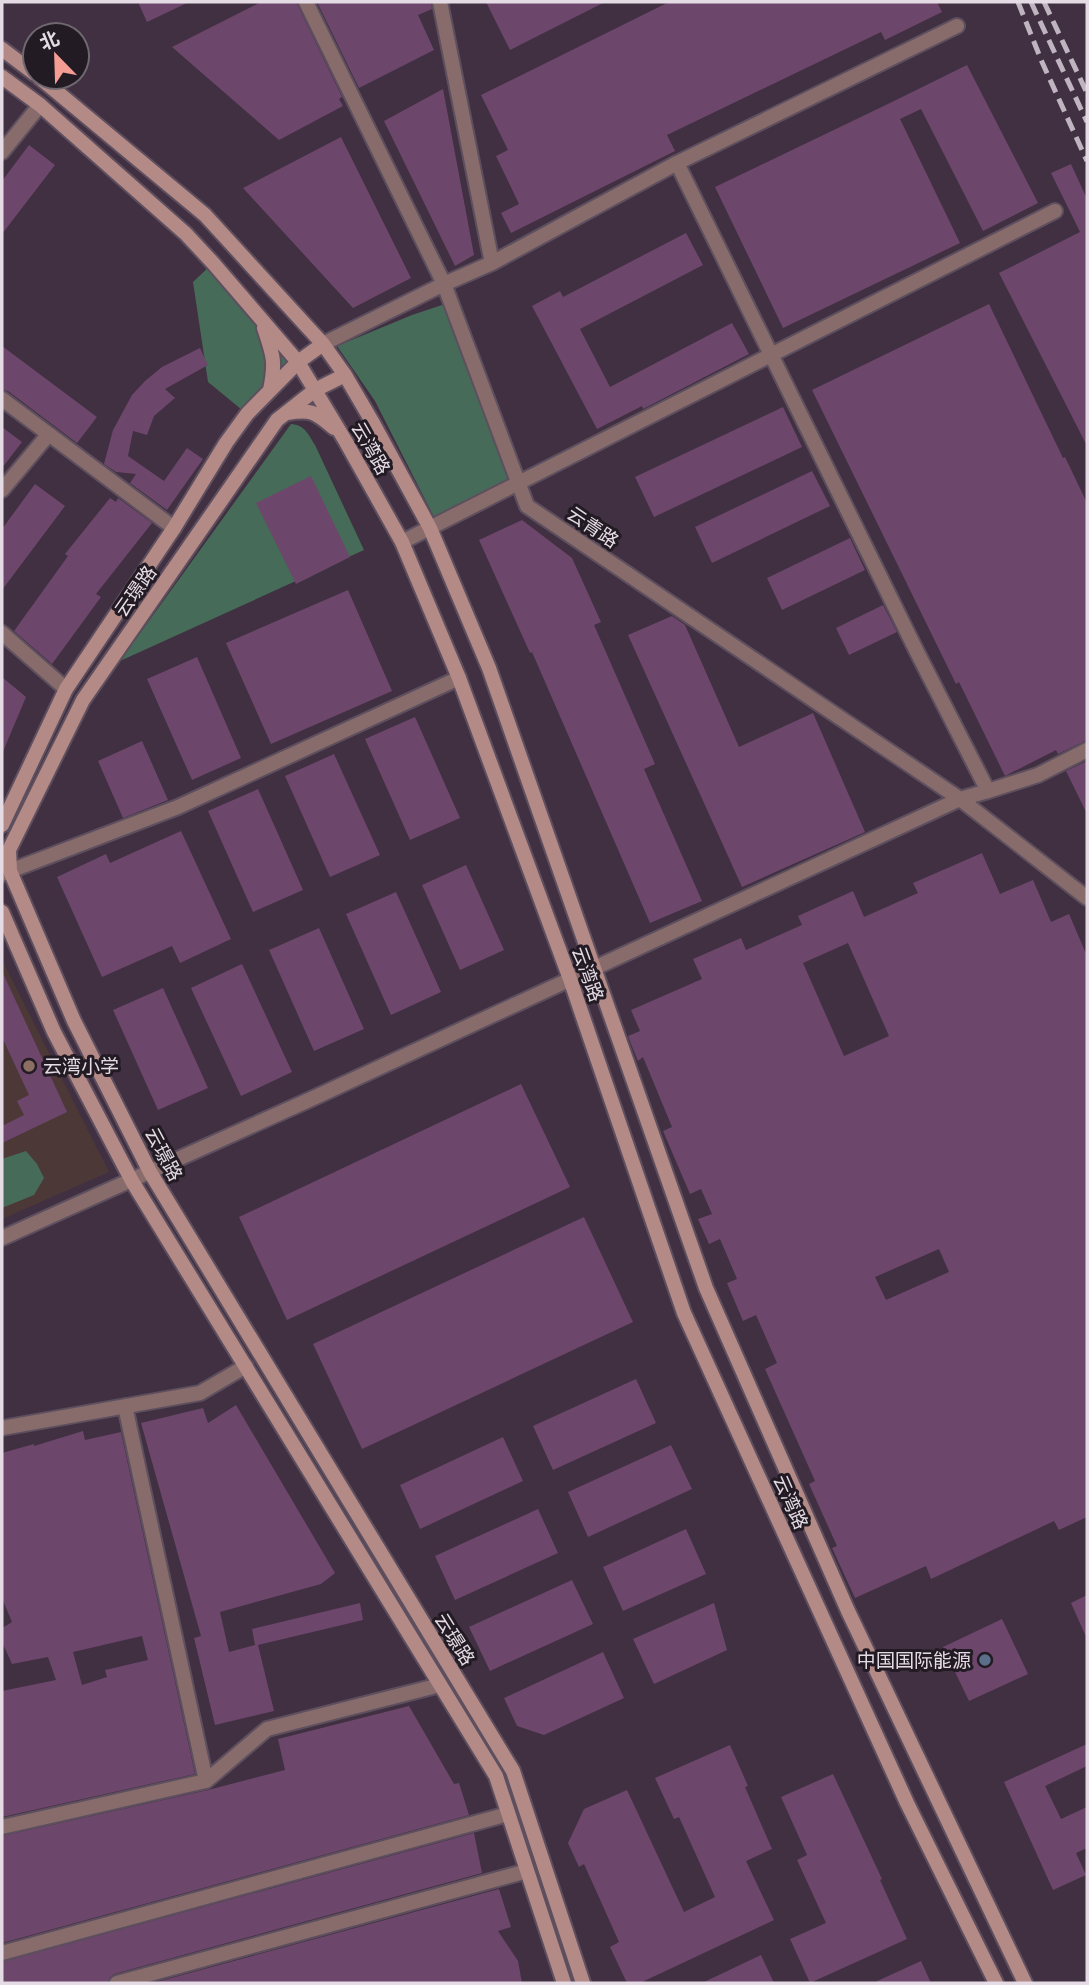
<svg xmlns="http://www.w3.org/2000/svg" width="1089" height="1985" viewBox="0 0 1089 1985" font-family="Raleway,'Noto Sans SC',sans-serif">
  <rect width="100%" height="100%" fill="#403041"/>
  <path fill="#4d3838" d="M2,960l107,212 -107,47z"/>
  <path fill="#466b58" d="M213,263l85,99 -51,52 -39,-32 -15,-100z
    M445,304l65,177 -75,38 -60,-118 -38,-55 75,-31z
    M291,424c14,1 17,10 24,21l49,105 -244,111z
    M26,1151l11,13 7,14 -10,17 -32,13v-49z"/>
  <path fill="#6d466c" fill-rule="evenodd" d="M138,2h51l-42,20z
    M261,2h35l46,95 -3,2 4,7 -64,34 -107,-93z
    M317,2h114l1,7 -14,6 16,35 -75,38z
    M486,2h119l-95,48z
    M669,2h268l5,10 -57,28 -4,-8 -214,103 8,16 -164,82 -10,-20 18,-9 -23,-48 12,-6 -27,-55z
    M967,65l71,138 -55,28 -62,-122 -21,10 60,124 -177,85 -68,-141 177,-85z
    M443,89l31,166 -19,11 -71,-145z
    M341,137l70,141 -58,30 -110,-120z
    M29,145l26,20 -53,69v-53z
    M1071,164l16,35v247l-88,-173 81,-41 -29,-59z
    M686,233l17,32 -123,64 30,58 122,-64 17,31 -106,55 -1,-3 -45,23 -65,-123 28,-15 3,6z
    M989,304l74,154 2,-1 22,46v237l-29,14 -2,-4 -51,26 -46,-94 -3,2 -144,-294z
    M2,346l95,71 -20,26 -69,-52 -6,-1z
    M200,348l8,17 -43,24 10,9 -21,18 -7,19 -14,-4 -5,25 36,25 23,-33 16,11 -36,51 -37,-27 6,-9 -20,-2 -12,-8 9,-34 19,-35 13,-14 17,-14z
    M783,407l19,40 -148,70 -19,-40z
    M2,427l20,15 -20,26z
    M812,471l18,35 -118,57 -17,-36z
    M311,476l39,81 -54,27 -40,-81z
    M35,484l30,22 -63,84v-61z
    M110,498l6,4 2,-4 34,25 -56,71 5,3 -49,67 -38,-33 54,-75 -3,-2z
    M522,520l50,38 29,64 -7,3 61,139 -11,5 58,132 -52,22 -118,-271 -2,1 -51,-113z
    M850,538l15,32 -83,40 -15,-32z
    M348,590l44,101 -121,53 -45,-101z
    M883,605l14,27 -48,23 -13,-27z
    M672,616l13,9 54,122 74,-34 52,119 -123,55 -114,-252z
    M197,657l44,101 -49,22 -45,-101z
    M2,677l24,20 -24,57z
    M415,717l45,101 -50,22 -45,-101z
    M142,741l26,59 -45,18 -25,-57z
    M334,754l46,101 -50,22 -45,-101z
    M1087,761v53l-21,-43z
    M258,789l45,101 -50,22 -45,-101z
    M181,831l50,108 -51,24 -8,-17 -70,31 -45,-100 49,-23 4,9z
    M982,853l18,41 33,-14 18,42 18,-8 18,42v561l-28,13 -5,-9 -123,58 -5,-13 -71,32 -23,-50 5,-2 -28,-62 6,-3 -50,-112 12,-6 -21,-48 -13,6 -16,-38 10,-4 -17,-40 -11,5 -11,-25 14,-5 -11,-25 -11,5 -27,-63 9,-4 -29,-70 -5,4 -7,-17 -3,-8 12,-5 -9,-21 71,-31 -9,-20 48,-21 5,12 56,-25 -4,-9 55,-25 11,26 54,-24 -5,-10zM848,943l41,93 -45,20 -41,-93zM939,1249l10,23 -63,28 -11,-23z
    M466,865l38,85 -44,20 -38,-85z
    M396,892l45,100 -50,23 -45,-101z
    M319,928l45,101 -50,22 -45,-101z
    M242,964l50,108 -51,24 -50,-108z
    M2,971l65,141 -65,31v-17l22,-11 -7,-14 12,-6 -27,-58z
    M163,988l45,100 -50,22 -45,-100z
    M521,1084l49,103 -283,133 -48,-103z
    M584,1217l49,105 -271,127 -49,-105z
    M636,1379l20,44 -103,47 -20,-44z
    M236,1405l99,168 -14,11 -101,28 9,40 26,-7 -3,-16 108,-26 3,17 -105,25 16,66 -59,14 -21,-87 7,-2 -60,-213 62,-15 5,15z
    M83,1431l2,9 36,-8 74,342 -193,43v-126l54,-11 -8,-23 -36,7 -10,-22v-14l10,-6 -10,-24v-145l32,-9v2zM142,1636l6,24 -43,10 2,7 -25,8 -9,-33z
    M503,1437l20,44 -103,48 -20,-44z
    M671,1445l21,44 -104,48 -20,-45z
    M538,1509l20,44 -103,47 -20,-44z
    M686,1529l20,45 -83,37 -20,-44z
    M572,1580l21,44 -103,47 -21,-44z
    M1087,1595v44l-16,-36z
    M714,1603l13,47 -73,34 -21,-45z
    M1002,1619l26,55 -59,27 -26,-54z
    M603,1652l21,46 -80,37 -27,-9 -13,-28z
    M409,1706l45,78 5,-1 10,32 -467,128v-107l206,-46 77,-20 -7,-31z
    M1087,1744v22l-42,20 16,33 26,-12v41l-11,5 10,22 -33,15 -49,-108z
    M730,1745l18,41 -3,1 27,62 -26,12 28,59 -134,63h-13l-17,-36 9,-5 -35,-78 -5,3 -11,-24 16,-34 43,-19 57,122 31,-15 -36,-80 -5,2 -19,-41z
    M833,1774l49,105 -2,1 27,59 -97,44 -20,-44 36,-16 -29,-63 10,-5 -26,-58z
    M474,1833l8,40 -368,101 -4,3 -2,6h-106v-21z
    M499,1889l12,38 -13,4 20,30 4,22h-369z
    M761,1955l13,28h-72z
    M921,1961l10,22h-58z"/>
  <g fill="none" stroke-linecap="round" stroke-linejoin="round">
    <defs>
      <path id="street" d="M306,2l138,282 83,222 433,293 127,99
        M2,152l38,-47
        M677,163l280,-137
        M323,344l121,-60 48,-21 -52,-261
        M2,399l172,129
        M2,490l46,-55
        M402,542l653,-331
        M2,633l64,56
        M988,791l50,-16 49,-25
        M2,874l176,-67 281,-129
        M2,1238l307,-138 651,-301 28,-8 -71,-139 -240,-489 -185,100
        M125,1406l81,375 61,-52 173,-44
        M2,1428l198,-35 46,-27
        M2,1827l204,-46
        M2,1953l506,-139
        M117,1983l410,-112"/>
      <path id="secondary" d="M2,49l33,25
        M2,77l38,28 146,129 27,29 85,99 48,80 56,100 57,136 111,301 114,334 223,490 89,180
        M39,77l166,138 118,129 22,31 28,48 57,105 59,140 217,620 142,323 177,372
        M264,328c9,27 12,33 6,62
        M345,375l-30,15 -38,30 -194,280 -74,150 1,21 64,150 76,151 363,599 70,212
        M287,413c25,-4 28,-1 47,15
        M2,825l64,-136 108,-161 52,-85 21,-29 51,-52 25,-18
        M2,912l52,120 78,149 364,595 68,207"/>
    </defs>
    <use href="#street" stroke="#5e4f5f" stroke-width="18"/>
    <use href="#secondary" stroke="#5e4f5f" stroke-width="18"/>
    <use href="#street" stroke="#876c6b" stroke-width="14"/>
    <use href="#secondary" stroke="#b48a87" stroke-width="14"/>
    <path stroke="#bfb4bf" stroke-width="5" stroke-dasharray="14 7" stroke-linecap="butt" d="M1018,2l24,60 45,99
      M1031,2l56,120
      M1044,2l43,91"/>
  </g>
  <circle fill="#8d6e63" stroke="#221b23" stroke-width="2.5" cx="29" cy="1066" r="7"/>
  <circle fill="#5c6f8a" stroke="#221b23" stroke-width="2.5" cx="985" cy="1660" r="7"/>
  <g text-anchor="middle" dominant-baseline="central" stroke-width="6" stroke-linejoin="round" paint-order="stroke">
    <g font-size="19" fill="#e5dbe5" stroke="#221b23">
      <text transform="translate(371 448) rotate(60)">云湾路</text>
      <text transform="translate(593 527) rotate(34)">云青路</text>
      <text transform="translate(135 591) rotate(-55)">云璟路</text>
      <text transform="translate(588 974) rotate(70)">云湾路</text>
      <text transform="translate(164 1154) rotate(62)">云璟路</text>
      <text transform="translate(791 1502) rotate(66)">云湾路</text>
      <text transform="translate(455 1639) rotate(58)">云璟路</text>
    </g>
    <g font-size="19" fill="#e5dbe5" stroke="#221b23" text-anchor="start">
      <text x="43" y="1066">云湾小学</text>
      <text x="971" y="1660" text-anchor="end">中国国际能源</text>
    </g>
  </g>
  <rect width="1089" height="1985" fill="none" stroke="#e5dbe5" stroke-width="7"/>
  <g transform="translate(56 56) rotate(337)"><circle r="33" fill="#221b23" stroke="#706871" stroke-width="2"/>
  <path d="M0-5L12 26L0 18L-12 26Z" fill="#f59c95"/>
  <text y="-10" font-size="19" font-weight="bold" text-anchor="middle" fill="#e5dbe5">北</text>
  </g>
</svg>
